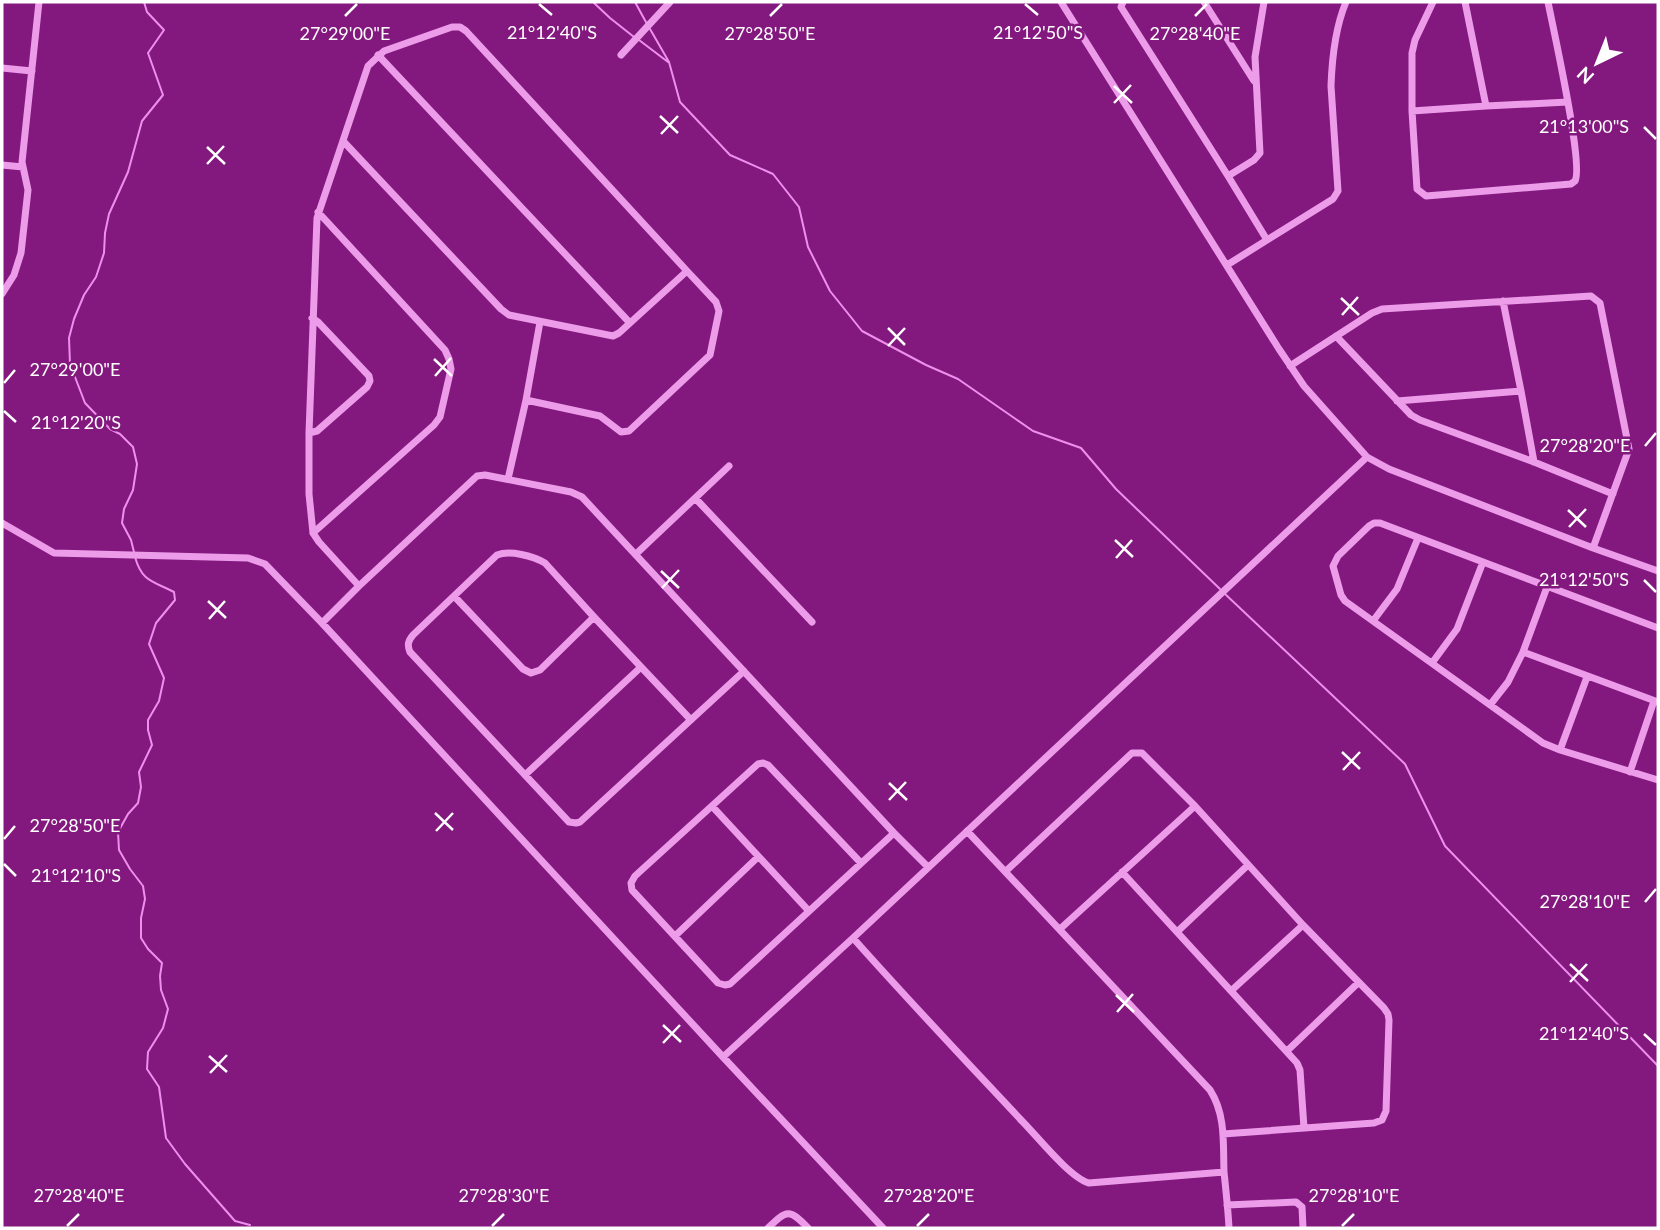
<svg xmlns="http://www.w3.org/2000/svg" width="1660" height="1230" viewBox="0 0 1660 1230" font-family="Lato,sans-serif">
  <rect width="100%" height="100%" fill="#83187e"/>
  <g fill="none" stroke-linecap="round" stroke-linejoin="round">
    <path stroke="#ee8fec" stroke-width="2" d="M593,2l17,16 24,19
      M635,2l12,22
      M650,29l19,33 11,40 50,53 43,19 26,33 9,40 22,44 32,40 64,34 32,14 75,52 48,17 35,41 104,100
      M639,40l29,22
      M134,552l-3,-12 -9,-17 2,-14 9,-19 4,-26 -4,-17 -13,-13 -10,-5 -25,-26 -15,-39 -1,-26 5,-19 10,-24 12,-18 8,-24 1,-20 4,-19 19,-42 14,-51 21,-26 -15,-42 16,-23 -17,-18 -3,-10
      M135,557c7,25 18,24 39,35l1,8 -19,23 -7,21 15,34 -5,23 -11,19v10l4,15 -13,27 2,15 -3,16 -10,11 -10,18 1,18 11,19 13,17 2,13 -4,19v20l7,11 14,14 -2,13 1,14 7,19 -5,19 -15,24 -1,17 12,18 7,51 19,26 50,57 15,4
      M1224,593l181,171 40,82 213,220"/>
    <path stroke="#ec9ce9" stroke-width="7" d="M1061,2l218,347 25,37 63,71 22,12 204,79 65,23
      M1123,2l-2,5 107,169 39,64
      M1204,2l50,79
      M1433,2l-18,38 -3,13v58l5,78 9,7 145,-12c1,-1 3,-2 4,-3 9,-16 -22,-153 -27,-179
      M1465,2l21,104
      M378,55l252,268
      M621,55l49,-53
      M2,68l30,3
      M1412,111l74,-5 82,-4
      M343,141l158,168 8,6 104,21 6,-3 11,-10 57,-52
      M2,165l21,2
      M1228,176l26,-16 6,-7 -5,-96 9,-55
      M1227,265l106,-66 5,-8 -7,-105c1,-28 4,-58 15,-84
      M2,294l12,-19 7,-22 7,-63 -6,-28 17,-160
      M1503,301l18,90
      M1336,336l75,79 9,5 114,42 79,32
      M1290,366l82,-53 10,-4 209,-13 9,7 29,146 -36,99
      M1397,401l124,-10 13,71
      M309,433l8,-2 50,-44 3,-6 -1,-5 -51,-54 -6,-4
      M508,479l18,-79 14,-78
      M696,499l116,123
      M2,523l52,30 194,5 17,6 57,59 401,434 160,171
      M313,533l121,-108 6,-8 11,-48 -2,-10 -4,-9 -127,-138
      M636,554l93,-88
      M359,586l-40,-44 -6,-9 -4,-39v-61l8,-215 51,-152 16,-15 68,-24h8l6,4 221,240 29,31 3,9 -9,44 -81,76 -8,1 -21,-16 -74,-16
      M454,596l69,73 8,4 9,-3 54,-53
      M1373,621l24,-32 21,-51
      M322,623l37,-37 118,-110 8,-1 86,17 11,5 312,336 34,34
      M1658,628l-278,-105h-6l-5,3 -31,30 -5,10 8,29 4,6 198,142 17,7 98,30
      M1523,652l135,50
      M1432,663l25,-34 26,-67
      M1490,705l18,-23 15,-30 24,-65
      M691,720l-97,-103 -49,-54c-12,-7 -35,-13 -48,-8l-84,80c-5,6 -6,10 -3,17l159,170 7,1 4,-1 164,-151
      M1560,750l27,-73
      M1630,772l24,-71
      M525,775l116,-108
      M712,806l97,105
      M967,831l243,259c16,25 13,54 14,82 2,19 4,37 5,56
      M861,863l-93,-98 -5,-2 -5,1 -123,112 -4,7 1,7 86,93 7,2 5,-1 164,-151
      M1006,871l126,-118h10l53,53 108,119 81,83 4,6 1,6 -3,91 -4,9 -8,3 -151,11
      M1122,872l175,191 3,7 4,58
      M1060,929l135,-123
      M1178,931l70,-66
      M675,936l83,-79
      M853,938c55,62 112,122 169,183 15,15 48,57 67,62l135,-11
      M1232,990l71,-65
      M1287,1051l71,-68
      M723,1057l130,-119 514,-481
      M1227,1205l69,-3 6,5 1,21
      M768,1228c19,-18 21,-20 40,0"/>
  </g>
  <path fill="none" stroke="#fff" stroke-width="2.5" d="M539,4l13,11M1025,4l13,11M345,16l12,-12M770,16l12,-12M1195,16l12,-12M1114,86l18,17M1114,103l17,-18M660,116l18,17M1644,127l12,12M661,134l17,-18M207,147l18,17M207,164l17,-18M1341,298l18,17M1342,315l16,-18M888,328l17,17M888,346l17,-18M434,359l18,17M435,376l16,-18M4,383l11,-13M4,411l12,11M1645,446l11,-13M1568,510l18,17M1569,527l17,-18M1115,540l18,17M1116,558l16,-18M661,571l18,17M1644,580l12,12M662,588l17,-18M208,601l18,17M209,619l16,-18M1342,752l18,17M1343,770l17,-18M889,783l18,17M889,800l17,-18M435,813l18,17M436,831l17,-18M4,839l11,-13M4,864l12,12M1645,902l11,-13M1570,964l18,17M1570,982l17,-18M1116,995l18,17M1117,1012l16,-18M663,1025l18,17M1644,1034l12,11M663,1043l17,-18M209,1056l18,16M210,1073l17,-18M67,1226l12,-12M492,1226l12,-12M917,1226l12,-12M1342,1226l12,-12"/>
  <g font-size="18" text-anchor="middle" fill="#fff" stroke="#83187e" stroke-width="5" stroke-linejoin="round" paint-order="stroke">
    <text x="552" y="39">21°12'40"S</text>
    <text x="1038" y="39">21°12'50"S</text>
    <text x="345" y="40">27°29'00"E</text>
    <text x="770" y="40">27°28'50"E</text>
    <text x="1195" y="40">27°28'40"E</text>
    <text x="1584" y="133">21°13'00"S</text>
    <text x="75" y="376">27°29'00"E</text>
    <text x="76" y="429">21°12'20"S</text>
    <text x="1585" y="452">27°28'20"E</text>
    <text x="1584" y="586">21°12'50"S</text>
    <text x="75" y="832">27°28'50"E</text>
    <text x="76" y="882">21°12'10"S</text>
    <text x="1585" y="908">27°28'10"E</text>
    <text x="1584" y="1040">21°12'40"S</text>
    <text x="79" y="1202">27°28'40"E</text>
    <text x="504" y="1202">27°28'30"E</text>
    <text x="929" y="1202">27°28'20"E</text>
    <text x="1354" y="1202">27°28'10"E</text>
  </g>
  <rect width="1660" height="1230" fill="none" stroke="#ffffff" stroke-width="7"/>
  <g transform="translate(1597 63) rotate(223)" stroke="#83187e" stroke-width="5" paint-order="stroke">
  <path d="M0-5L12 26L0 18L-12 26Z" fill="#ffffff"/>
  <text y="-10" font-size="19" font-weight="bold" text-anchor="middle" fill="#ffffff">N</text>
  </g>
</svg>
